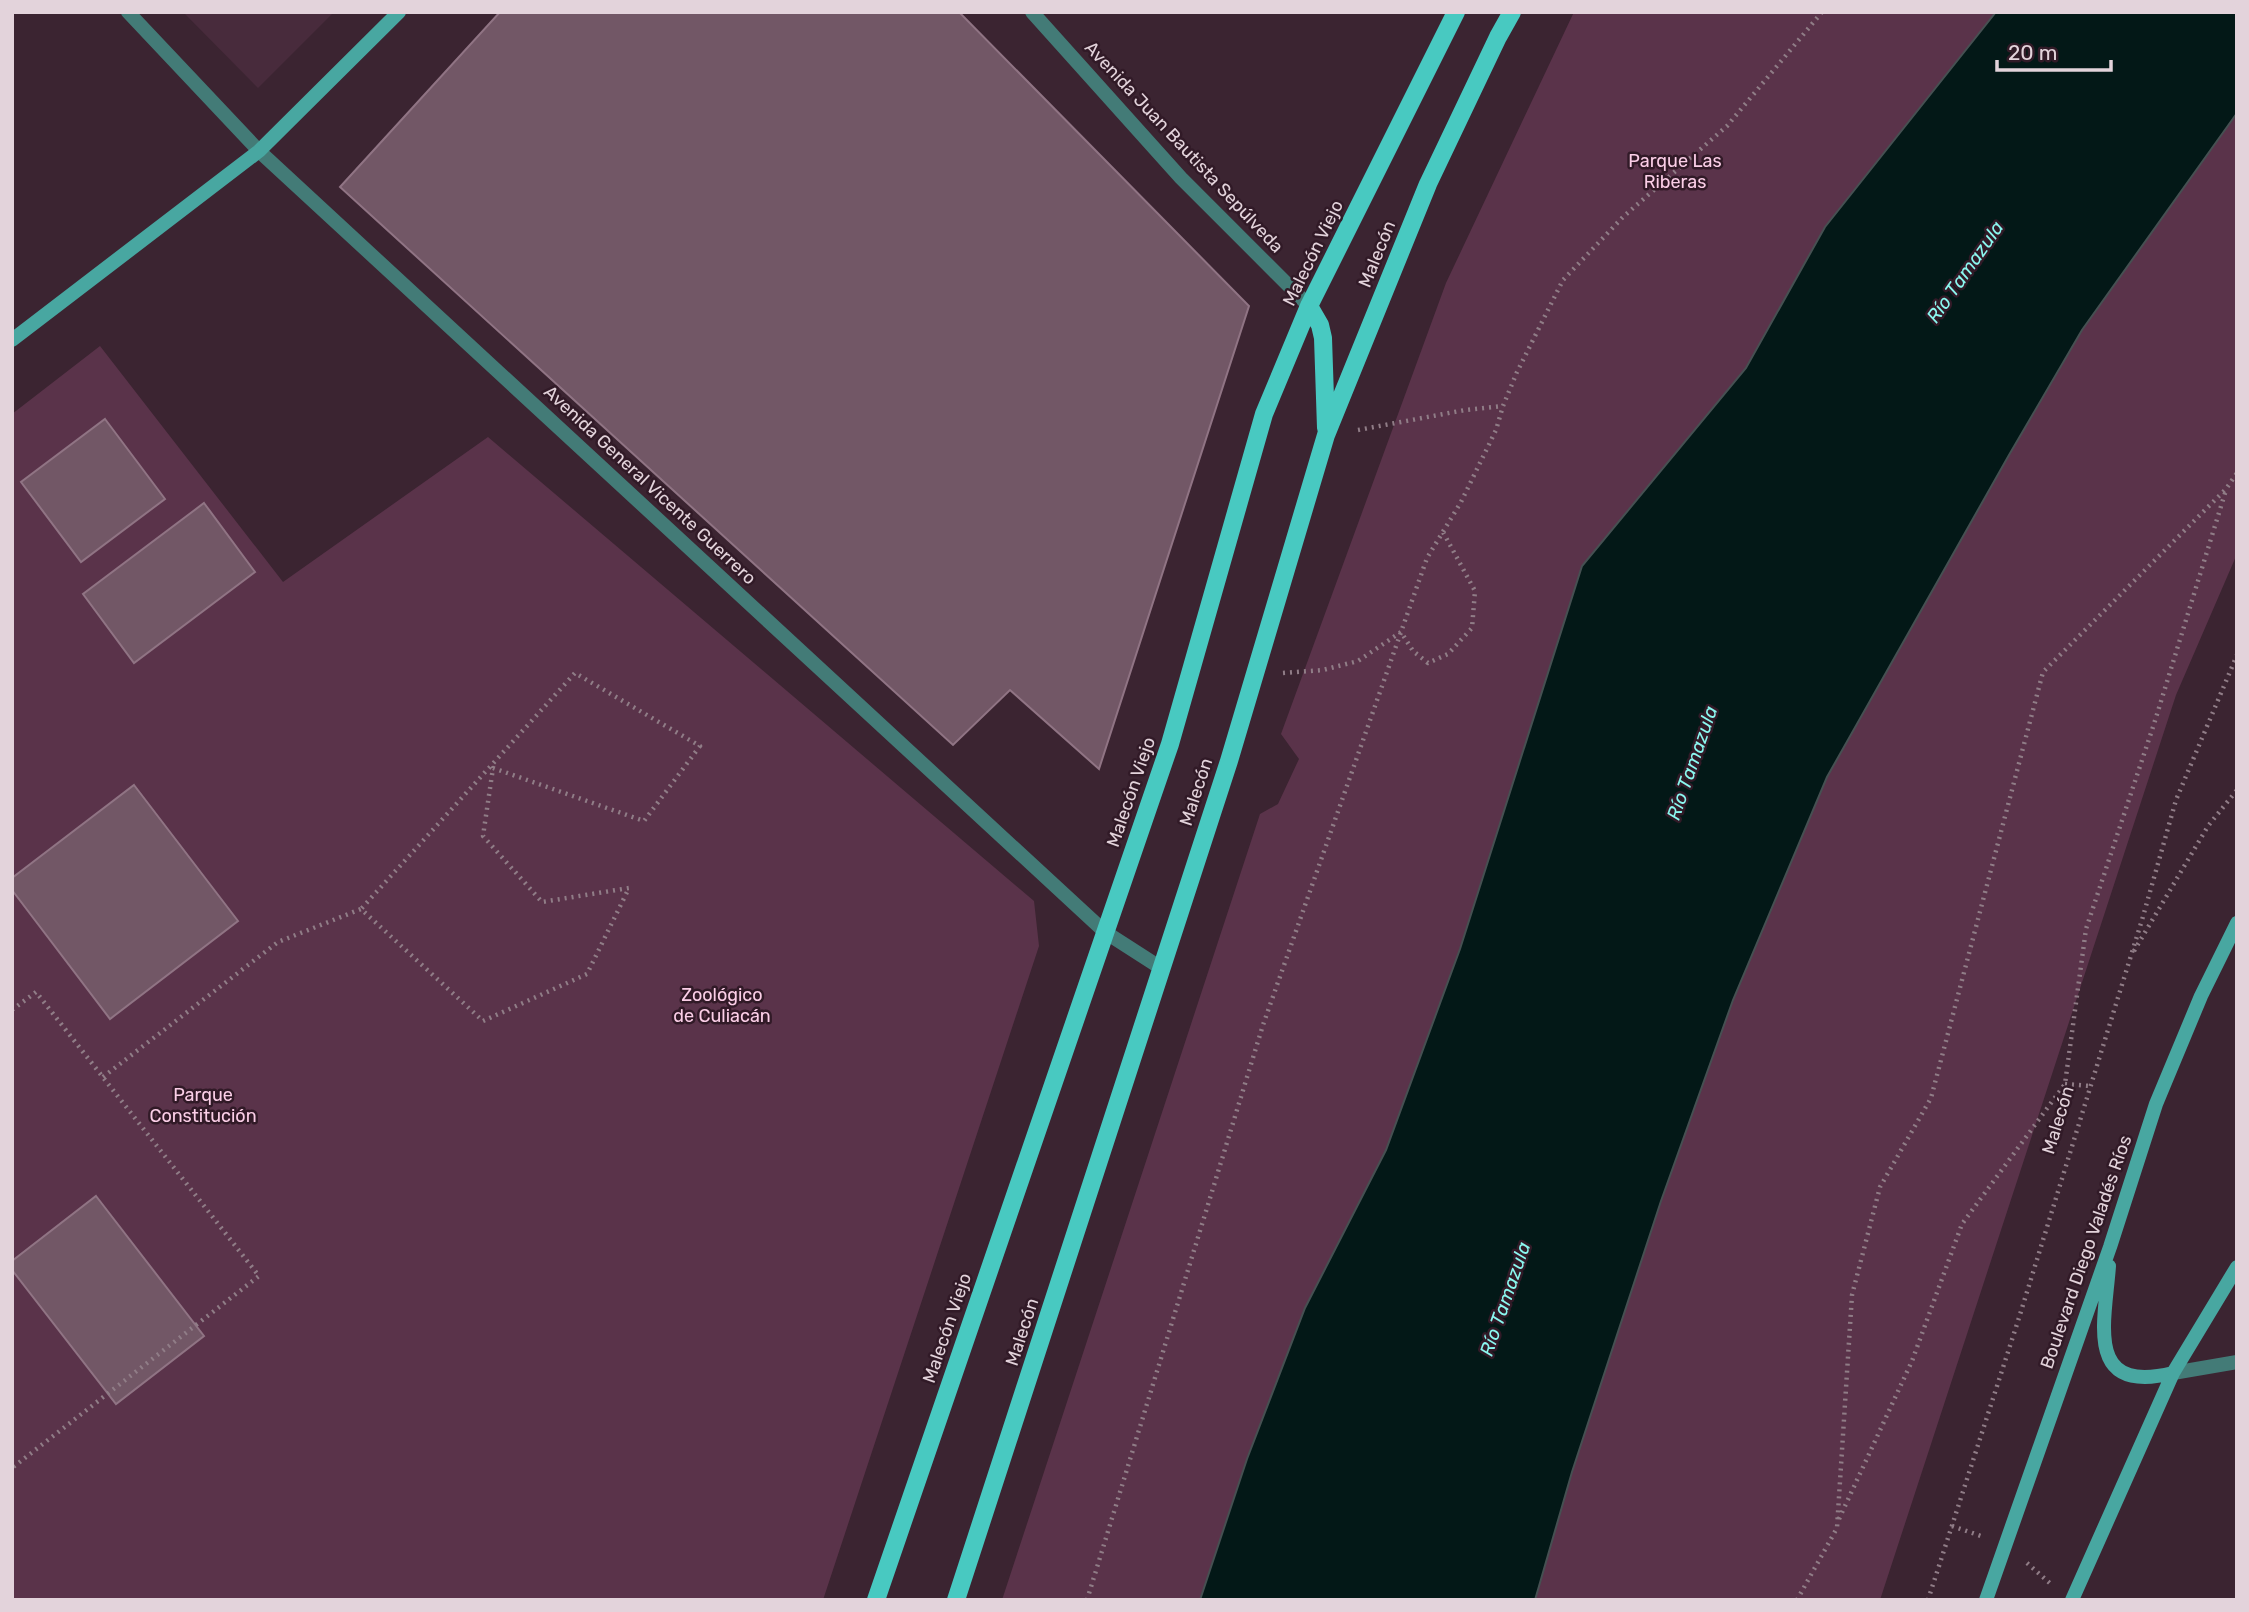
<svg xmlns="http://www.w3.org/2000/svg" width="2249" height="1612" viewBox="0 0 2249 1612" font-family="Rubik,sans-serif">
  <rect width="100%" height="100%" fill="#3b2431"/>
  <path fill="#482b3c" d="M183,12h151l-76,76z"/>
  <path fill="#5a334a" d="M1574,12h422l-171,215 -79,141 -164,198 -122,383 -74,201 -81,158 -58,151 -47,141h-198l258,-786 18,-10 21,-45 -18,-25 165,-451z
    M2237,113v441l-61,141 -296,905h-345l37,-128 89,-271 72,-201 94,-223 182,-322 73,-125z
    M100,346l183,236 205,-145 546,464 5,45 -216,654h-811v-1186z"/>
  <path fill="#031817" stroke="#465052" stroke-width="2" d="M1996,12h241v101l-155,217 -73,125 -182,322 -94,223 -72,201 -89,271 -37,128h-335l47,-141 58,-151 81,-158 74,-201 122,-383 164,-198 79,-141z"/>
  <path fill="#725766" stroke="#907484" stroke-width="2" d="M500,12h459l290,294 -150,463 -89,-79 -57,55 -613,-558z
    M105,419l60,80 -84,63 -60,-80z
    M204,503l51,69 -121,91 -51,-69z
    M134,785l104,136 -128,98 -98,-129v-12z
    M96,1196l108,140 -88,68 -104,-134v-9z"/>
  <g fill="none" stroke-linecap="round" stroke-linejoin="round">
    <path stroke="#907d87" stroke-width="4.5" stroke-dasharray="2 5" stroke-linecap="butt" d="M1358,430l107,-20 38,-4
      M1283,673l40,-3 35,-9 43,-29 12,19 15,12 20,-9 24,-26 3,-37 -32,-59
      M2134,951l74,-125 29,-36
      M12,1010l24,-18 223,284 -247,192
      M103,1077l175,-135 83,-33 122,112 104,-47 42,-86 -87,14 -59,-66 10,-68 151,53 56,-75 -125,-73 -214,236
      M2065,1084l25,2
      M1839,1519l73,-158 50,-137 103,-140 21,-155 68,-205 72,-234
      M1952,1526l29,10
      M2027,1563l25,22
      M1087,1600l176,-575 164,-467 34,-56 35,-72 7,-24 14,-34 46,-92 60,-63 104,-91 95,-114
      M1797,1600l40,-72 15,-233 28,-108 51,-89 112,-426 183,-183 11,-16
      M1928,1600l90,-279 124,-401 34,-120 61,-145"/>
    <path stroke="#437b77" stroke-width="14" d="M2173,1373l64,-11"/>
    <path stroke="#437b77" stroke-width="14" d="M128,12l131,139 846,781 56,36
      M1032,12l149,166 128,128"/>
    <path stroke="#48a7a1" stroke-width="14" d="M12,340l247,-189 140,-139
      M2109,1266c-4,56 -25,129 64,107
      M1986,1600l124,-353 46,-143 45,-108 36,-73
      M2072,1600l101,-227 64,-106"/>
    <path stroke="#48c9c1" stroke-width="18" d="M1309,306l11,19 3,13 3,90
      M876,1600l294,-856 94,-330 45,-108 147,-294
      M956,1600l273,-839 97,-326 102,-251 70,-147 14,-25"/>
  </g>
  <g text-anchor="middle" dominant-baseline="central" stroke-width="5" stroke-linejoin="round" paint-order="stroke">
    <g font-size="18" fill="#e3d3db" stroke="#311a27">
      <text transform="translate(1184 147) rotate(47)">Avenida Juan Bautista Sepúlveda</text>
      <text transform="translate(1313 253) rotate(-64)">Malecón Viejo</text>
      <text transform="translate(1377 254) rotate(-68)">Malecón</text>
      <text transform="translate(650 485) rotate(43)">Avenida General Vicente Guerrero</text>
      <text transform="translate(1131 792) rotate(-71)">Malecón Viejo</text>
      <text transform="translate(1196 792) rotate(-72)">Malecón</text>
      <text transform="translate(2058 1120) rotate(-73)">Malecón</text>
      <text transform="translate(2086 1252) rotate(-71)">Boulevard Diego Valadés Ríos</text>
      <text transform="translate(947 1328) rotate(-71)">Malecón Viejo</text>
      <text transform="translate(1022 1332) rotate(-72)">Malecón</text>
    </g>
    <g font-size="18" fill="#fbcee7" stroke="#311a27">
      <text x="1675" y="161">Parque Las<tspan x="1675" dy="21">Riberas</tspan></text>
      <text x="722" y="995">Zoológico<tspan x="722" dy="21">de Culiacán</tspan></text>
      <text x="203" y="1095">Parque<tspan x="203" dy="21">Constitución</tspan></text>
    </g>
    <g font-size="19" font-style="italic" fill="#8bf8f0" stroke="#311a27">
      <text transform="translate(1965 272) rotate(-55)">Río Tamazula</text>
      <text transform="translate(1692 763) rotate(-71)">Río Tamazula</text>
      <text transform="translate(1505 1299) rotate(-71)">Río Tamazula</text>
    </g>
  </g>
  <rect width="2249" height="1612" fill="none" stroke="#e3d3db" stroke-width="28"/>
  <path d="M1997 60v10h114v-10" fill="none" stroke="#e3d3db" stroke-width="3.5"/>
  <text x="2008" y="60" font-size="21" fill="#e3d3db" stroke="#311a27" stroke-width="5" paint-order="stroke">20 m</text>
</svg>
